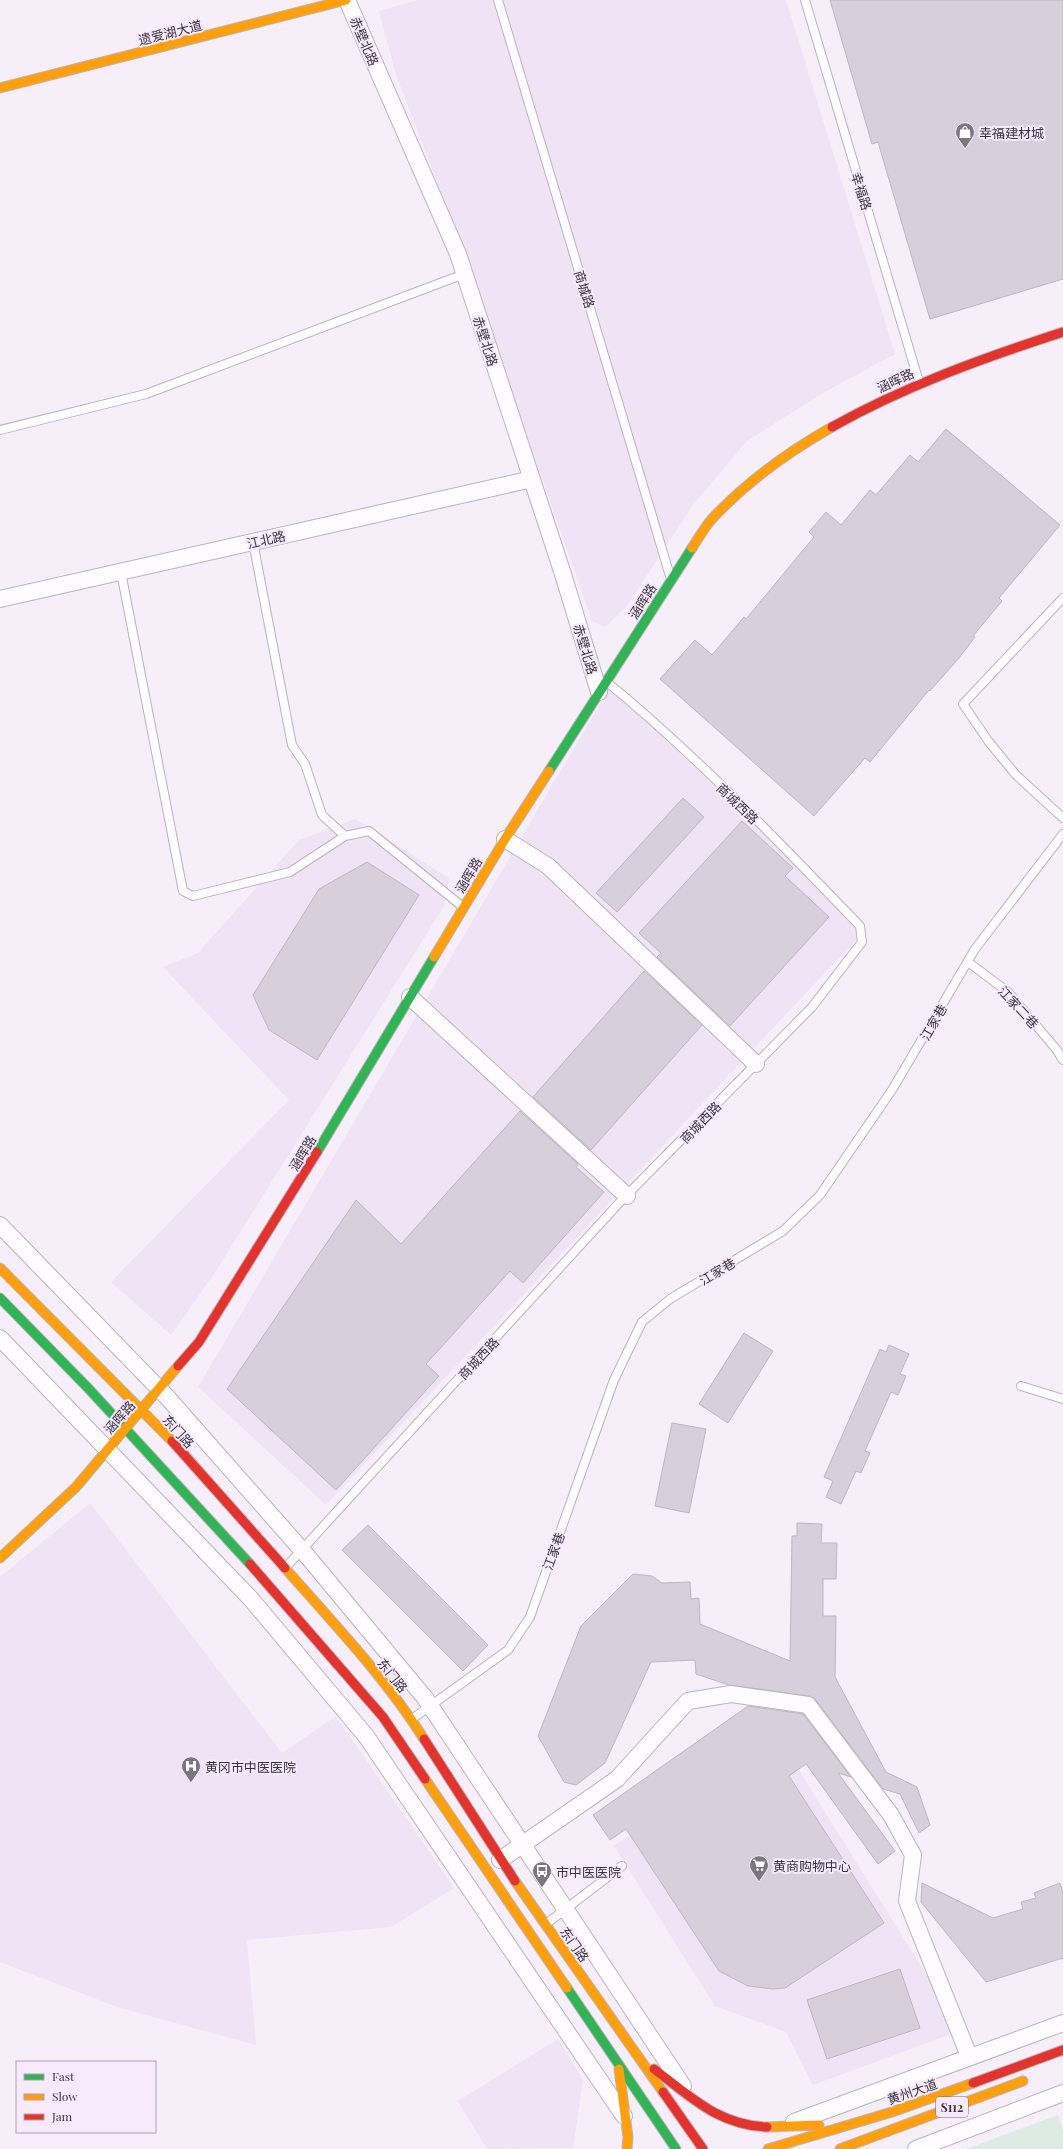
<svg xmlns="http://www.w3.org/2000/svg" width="1063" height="2149" viewBox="0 0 1063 2149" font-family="'Playfair Display','Noto Sans SC',serif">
  <rect width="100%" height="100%" fill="#f6eef9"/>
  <path fill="#f0e3f6" d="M418,0h368l109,354 -72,39 -76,48 -54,64 -66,101 -22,21 -13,-6 -142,-406 -54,-140 -17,-64z
    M610,687l256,242 -540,576 -128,-118z
    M355,819l94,59 -5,28 -230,368 -43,61 -60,-53 178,-182 -126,-133 35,-14 101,-113z
    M90,1503l192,250 54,-37 118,172 -63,39 -144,13 9,105 -139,-38 -117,-45v-385z
    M767,1741l17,5 163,262 7,25 -141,52 -27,-53 -71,-26 -101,-160z
    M558,2039l25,41 -10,68 -86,1 -29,-48z"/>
  <path fill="#dcece5" d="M1058,2115l5,15v19h-97z"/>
  <path fill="#d7d0dc" stroke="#bcb7c0" d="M830,0h233v279l-133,40 -52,-177 -6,2z
    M946,429l114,96 -61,73 3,3 -29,35 2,1 -16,21 -29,33 -1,-1 -59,72 -5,-4 -51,58 -154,-137 35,-39 17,15 32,-38 2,2 68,-82 -5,-5 17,-20 15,13 29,-35 6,5 34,-40 8,7z
    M683,798l21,19 -87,95 -21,-19z
    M742,821l51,47 -8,8 44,41 -99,109 -73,-69 4,-4 -22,-20z
    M367,862l52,33 -102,165 -48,-30 -16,-35 66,-106z
    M644,971l58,54 -111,125 -58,-53z
    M520,1111l58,53 -2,3 28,25 -81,91 -13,-12 -84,93 13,12 -103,114 -109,-101 129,-189 45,44z
    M744,1333l29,18 -45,72 -29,-19z
    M889,1345l20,9 -9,20 6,2 -8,19 -7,-3 -26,59 5,2 -9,20 -5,-2 -15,33 -15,-7 7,-16 -9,-4 56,-128 6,3z
    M672,1423l34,6 -17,84 -34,-7z
    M797,1523l25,1 -1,19h16l-1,36h-13v37h13l-1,61 51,95 31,15 13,38 -11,8 -19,-39 -17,-5 -68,-90 -6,-3 -80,-11 -33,-11 -1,-14 -44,2 -46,101 -29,22 -12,-3 -26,-46 43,-110 52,-52 19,2 10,7 28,-1 1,17 8,-1 1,26 90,37 2,-125h5z
    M368,1525l120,120 -25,26 -121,-121z
    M748,1706l55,8 48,63 -13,-4 57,78 -17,13 -72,-100 -17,12 95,147 -99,65 -12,1 -25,-3 -29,-15 -93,-142 -16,11 -17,-25z
    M922,1883l71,35 30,-9 -2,-7 15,-4 -2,-5 26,-10 3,10v65l-77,24 -65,-80z
    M900,1969l20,59 -93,31 -20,-59z"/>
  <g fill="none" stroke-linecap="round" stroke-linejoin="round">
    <defs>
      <path id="lane" d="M498,0l172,576
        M805,0l114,382
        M0,430l146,-36 318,-120
        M253,542l39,203 13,19 17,51 23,21
        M121,572l62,319 10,5 97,-24 55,-36 24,-5 94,76
        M1063,598l-100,106 26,38 27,33 47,43
        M968,962l40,30 48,57 7,11
        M1021,1386l42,13
        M286,1567l333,-364 193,-196 50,-65 -2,-16c-81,-84 -163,-170 -253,-244
        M412,1719l96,-69 22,-33 84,-237 28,-58 28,-23 113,-68 37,-36 72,-105 83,-141 88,-115
        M546,1924l76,-58"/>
      <path id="street" d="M347,0l111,254 104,317 37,121
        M0,599l532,-120
        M505,839l43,27 208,198
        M410,997l217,199
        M0,1225l167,172 141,160 117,141 258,388
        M0,1338l251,261 115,137 258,380
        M500,1860l117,-81 71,-78 43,-7 77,11 83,110 22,40 -6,46 62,155
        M794,2122l269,-99
        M916,2149l147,-56"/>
      <path id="fast" d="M549,771l143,-223
        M317,1152l117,-195
        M0,1298l88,90 162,176
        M567,1988l109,161"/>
      <path id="slow" d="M0,88l346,-88
        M692,548c6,-9 12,-20 19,-28 34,-37 77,-68 121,-93
        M434,957l71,-118 44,-68
        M0,1268l172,173
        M0,1558l76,-71 102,-121
        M285,1568c48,55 100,109 139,171
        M425,1779l142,209
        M515,1881l148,211
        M619,2069l9,68 -1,12
        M767,2127l52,-2
        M768,2149l124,-37 81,-29
        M840,2149l183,-68"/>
      <path id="jam" d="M832,427c73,-41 151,-69 231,-95
        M178,1366l21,-24 118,-190
        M172,1441l113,127
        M250,1564l133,153 42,62
        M424,1739l91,142
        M654,2069c37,28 64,56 113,58
        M973,2083l90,-33
        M663,2092l40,57"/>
    </defs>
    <use href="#lane" stroke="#bab4bc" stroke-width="10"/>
    <use href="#street" stroke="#bab4bc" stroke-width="18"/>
    <use href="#fast" stroke="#bab4bc" stroke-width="11"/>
    <use href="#slow" stroke="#bab4bc" stroke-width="11"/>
    <use href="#jam" stroke="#bab4bc" stroke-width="11"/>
    <use href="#lane" stroke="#fefcfe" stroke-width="8"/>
    <use href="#street" stroke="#fefcfe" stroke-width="16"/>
    <use href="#fast" stroke="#30b455" stroke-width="9"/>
    <use href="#slow" stroke="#ff9f0a" stroke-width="9"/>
    <use href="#jam" stroke="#e5322d" stroke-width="9"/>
  </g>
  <defs>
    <symbol id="shop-pin" viewBox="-11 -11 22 30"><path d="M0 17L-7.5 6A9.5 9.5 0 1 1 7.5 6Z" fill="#7c767f" stroke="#f7eafd"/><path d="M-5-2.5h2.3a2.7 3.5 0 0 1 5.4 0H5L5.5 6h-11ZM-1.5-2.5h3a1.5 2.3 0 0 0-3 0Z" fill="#fff"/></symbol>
    <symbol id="hospital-pin" viewBox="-11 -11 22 30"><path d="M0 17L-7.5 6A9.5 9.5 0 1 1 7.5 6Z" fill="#7c767f" stroke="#f7eafd"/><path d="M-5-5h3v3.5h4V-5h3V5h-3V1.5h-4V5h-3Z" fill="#fff"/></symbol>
    <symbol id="supermarket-pin" viewBox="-11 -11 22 30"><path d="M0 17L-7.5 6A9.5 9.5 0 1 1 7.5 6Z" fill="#7c767f" stroke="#f7eafd"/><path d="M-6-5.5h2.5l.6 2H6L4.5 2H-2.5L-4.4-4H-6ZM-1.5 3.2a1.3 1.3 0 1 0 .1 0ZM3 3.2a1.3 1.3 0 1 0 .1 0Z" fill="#fff"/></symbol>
    <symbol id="bus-pin" viewBox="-11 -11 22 30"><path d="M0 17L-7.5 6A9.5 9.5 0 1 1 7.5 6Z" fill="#7c767f" stroke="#f7eafd"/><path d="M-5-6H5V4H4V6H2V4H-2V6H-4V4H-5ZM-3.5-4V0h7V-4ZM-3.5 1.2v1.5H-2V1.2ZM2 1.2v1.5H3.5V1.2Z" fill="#fff"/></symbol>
  </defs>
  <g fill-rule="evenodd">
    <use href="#shop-pin" x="954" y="121" width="22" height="30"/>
    <use href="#hospital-pin" x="180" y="1755" width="22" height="30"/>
    <use href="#supermarket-pin" x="748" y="1854" width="22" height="30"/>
    <use href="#bus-pin" x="531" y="1860" width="22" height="30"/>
  </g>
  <g text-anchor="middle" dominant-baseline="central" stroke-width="4" stroke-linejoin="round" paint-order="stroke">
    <rect fill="#f7eafd" stroke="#736b77" stroke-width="1" x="936" y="2097" width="32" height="20" rx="3"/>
    <g font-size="12" font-weight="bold" fill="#3a353d">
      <text x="952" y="2107">S112</text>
    </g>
    <g font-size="13" fill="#3a353d" stroke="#f7eafd">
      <text transform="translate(170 32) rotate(-14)">遗爱湖大道</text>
      <text transform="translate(365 41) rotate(67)">赤壁北路</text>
      <text transform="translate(862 191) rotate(73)">幸福路</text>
      <text transform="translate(585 289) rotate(73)">商城路</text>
      <text transform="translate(486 341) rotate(72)">赤壁北路</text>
      <text transform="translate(895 380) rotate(-25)">涵晖路</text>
      <text transform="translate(266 539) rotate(-13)">江北路</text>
      <text transform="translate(642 601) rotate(-58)">涵晖路</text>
      <text transform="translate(586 649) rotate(73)">赤壁北路</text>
      <text transform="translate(738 803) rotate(44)">商城西路</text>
      <text transform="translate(468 875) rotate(-59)">涵晖路</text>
      <text transform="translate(1019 1007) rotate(47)">江家二巷</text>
      <text transform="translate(933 1022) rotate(-60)">江家巷</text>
      <text transform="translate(700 1122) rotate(-46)">商城西路</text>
      <text transform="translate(302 1153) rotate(-59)">涵晖路</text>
      <text transform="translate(717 1271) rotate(-31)">江家巷</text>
      <text transform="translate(478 1358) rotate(-47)">商城西路</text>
      <text transform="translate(119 1417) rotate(-49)">涵晖路</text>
      <text transform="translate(179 1431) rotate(48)">东门路</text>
      <text transform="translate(553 1551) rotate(-70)">江家巷</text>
      <text transform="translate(393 1675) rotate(51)">东门路</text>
      <text transform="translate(575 1944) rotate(55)">东门路</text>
      <text transform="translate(912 2091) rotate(-19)">黄州大道</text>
    </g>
    <g font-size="13" fill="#3a353d" stroke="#f7eafd" text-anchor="start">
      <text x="979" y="132">幸福建材城</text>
      <text x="205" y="1766">黄冈市中医医院</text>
      <text x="773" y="1865">黄商购物中心</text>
      <text x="556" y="1871">市中医医院</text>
    </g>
  </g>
  <rect x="16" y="2061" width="140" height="72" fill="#f7eafd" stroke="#aba2b0"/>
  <rect x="24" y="2074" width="20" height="6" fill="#30b455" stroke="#aba2b0"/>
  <text x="52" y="2081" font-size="12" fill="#3a353d">Fast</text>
  <rect x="24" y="2094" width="20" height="6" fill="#ff9f0a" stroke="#aba2b0"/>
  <text x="52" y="2101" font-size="12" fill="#3a353d">Slow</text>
  <rect x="24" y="2114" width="20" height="6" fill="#e5322d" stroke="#aba2b0"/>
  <text x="52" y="2121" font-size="12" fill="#3a353d">Jam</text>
</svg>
